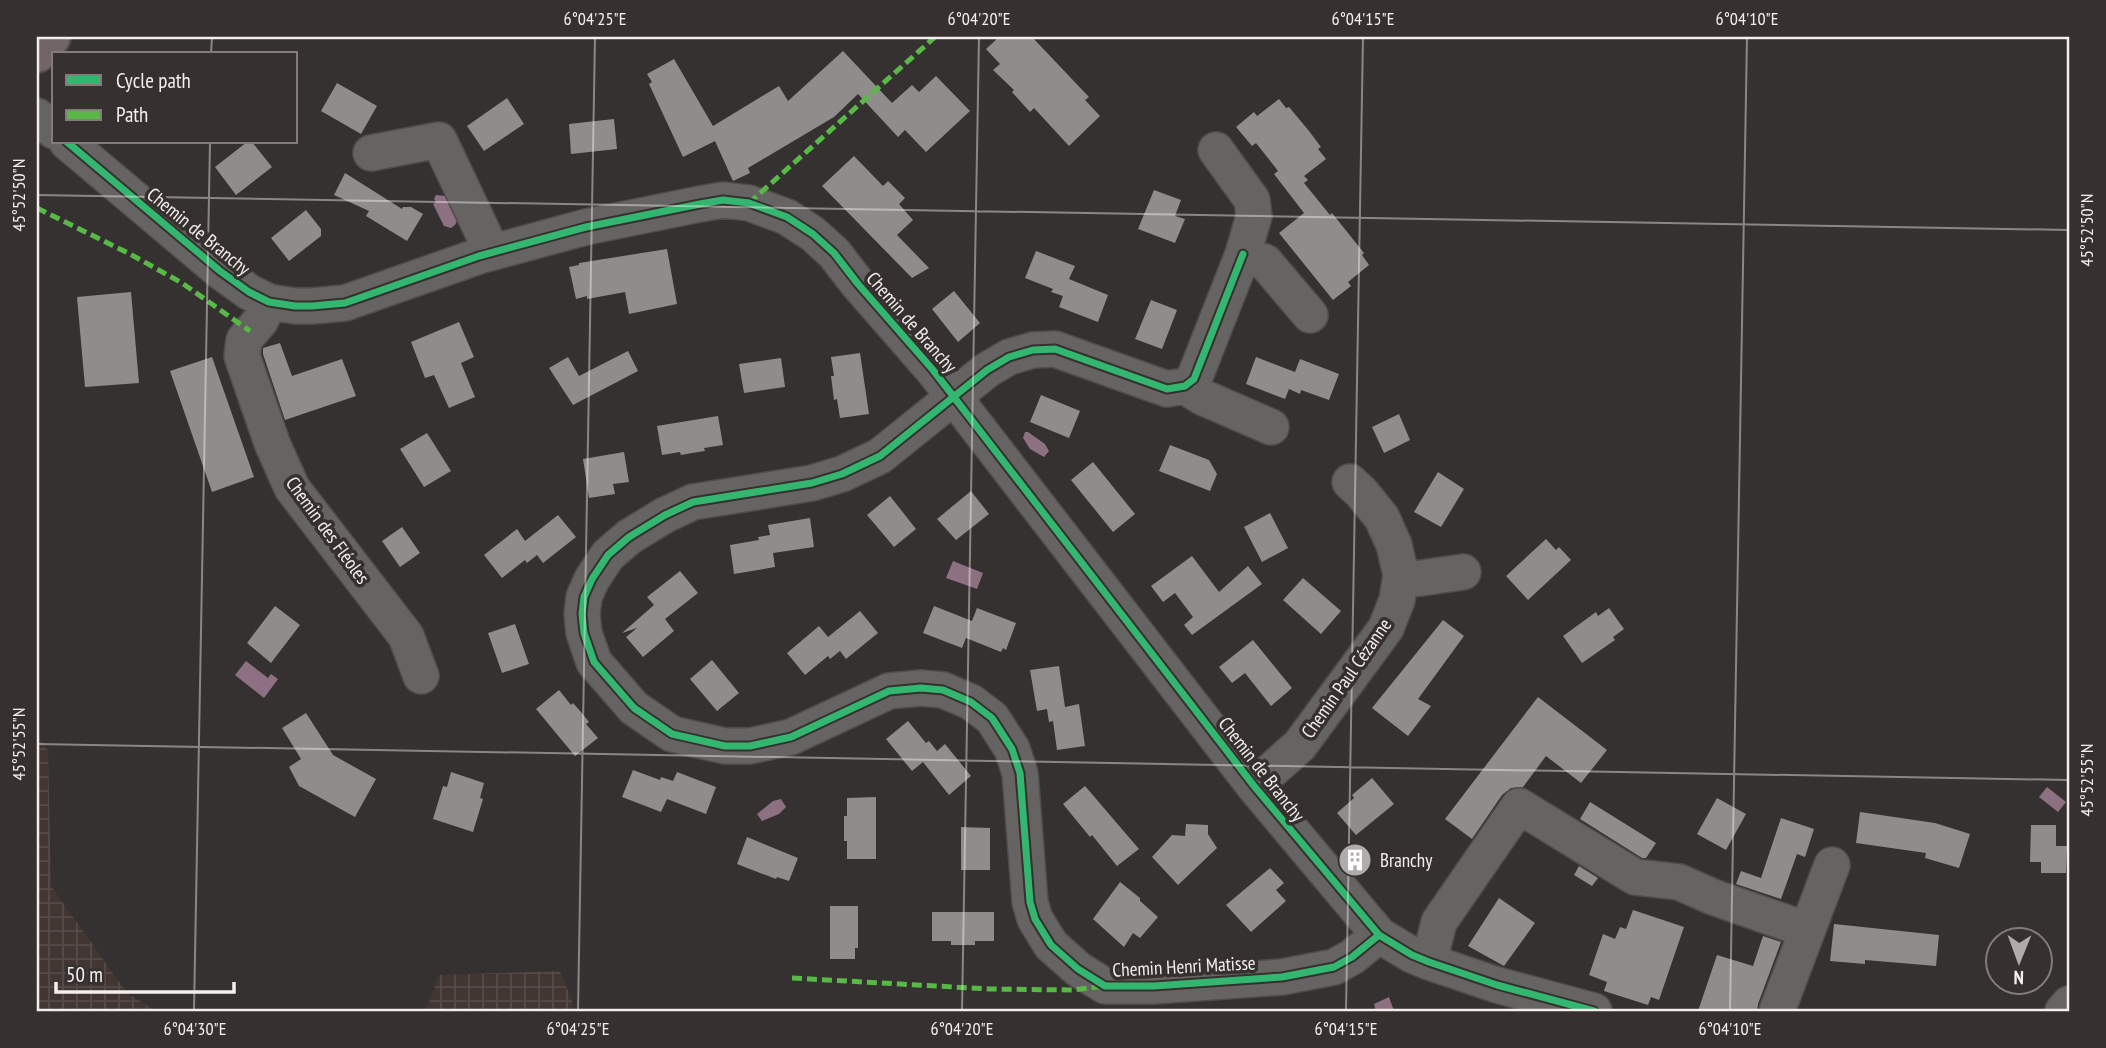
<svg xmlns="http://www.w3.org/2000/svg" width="2106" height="1048" viewBox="0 0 2106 1048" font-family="'PT Sans Narrow',sans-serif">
  <defs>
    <pattern id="industrial-grid" width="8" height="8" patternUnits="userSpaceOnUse" patternTransform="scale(1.75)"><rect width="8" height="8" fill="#423633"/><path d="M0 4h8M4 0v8" fill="none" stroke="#554a47"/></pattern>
  </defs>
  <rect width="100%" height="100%" fill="#343130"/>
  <path fill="url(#industrial-grid)" d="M37,734l11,17 3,135 76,107 29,18h-119z
    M560,971l16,40h-150l13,-36z"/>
  <path fill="#8e7083" d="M436,195l10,1 12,23 -3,6 -4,3 -7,-2 -11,-22 3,-2 -2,-3z
    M1025,432h3l17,12 4,7 -5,6 -14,-8 -7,-11z
    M953,561l30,12 -6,16 -31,-11z
    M246,661l22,17 3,-4 7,5 -14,19 -29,-23z
    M2047,787l19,15 -8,10 -19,-15z
    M781,799l5,8 -7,7 -17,7 -5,-7 16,-13z
    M1389,997l5,14h-18l-2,-7z"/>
  <path fill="#8f8d8c" d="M999,37h33l57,60 -4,3 15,16 -31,30 -35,-38 -4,4 -18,-20 2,-2 -21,-20 7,-6 -14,-15z
    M843,51l49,52 20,-18 7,7 17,-16 34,35 -44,41 -21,-22 -7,7 -40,-43 -24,23 -86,51 2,5 -17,8 -18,-40 -32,16 -34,-73 3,-2 -5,-8 27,-15 39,67 66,-40 9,15z
    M337,83l40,23 -16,28 -40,-23z
    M507,98l17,26 -40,27 -17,-25z
    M1279,99l7,9 3,-1 20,24 12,16 -3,2 8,10 -22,17 4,4 -4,3 26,32 2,-2 32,40 -2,2 7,10 -21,17 3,4 -18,14 -54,-67 25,-20 -30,-39 4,-3 -22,-28 -4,3 -16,-19 18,-15 3,4z
    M614,119l3,30 -46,5 -2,-30z
    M247,142h5l20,25 -36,28 -21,-28z
    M854,156l29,30 5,-5 17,17 -6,6 14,16 -16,15 32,33 -17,10 -90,-92z
    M345,173l57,36 1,-2h8l12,7 -16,27 -41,-25 3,-5 -35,-16z
    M1154,190l27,10 -6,16 10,3 -10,24 -37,-14z
    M306,210l15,19v7l-32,25 -18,-23z
    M667,249l10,55 -48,10 -4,-22 -38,7v-3l-11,3 -7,-32 10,-2v-2z
    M1036,251l39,15 -6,13 39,16 -10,27 -39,-15 4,-11 -12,-4 2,-3 -28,-11z
    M954,291l26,32 -22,19 -26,-33z
    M131,292l8,91 -54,4 -8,-90z
    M1151,300l26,10 -15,39 -27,-10z
    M459,322l15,35 -13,6 14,34 -26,11 -15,-33 -9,3 -14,-36z
    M280,343l12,33 50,-17 14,37 -71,24 -22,-66v-6z
    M628,351l10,20 -65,34 -24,-37 19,-11 11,19z
    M860,353l9,61 -29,4 -3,-19 -3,1 -3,-24h3l-3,-19z
    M212,357l42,120 -42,15 -42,-121z
    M1256,357l39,15 5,-13 39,15 -10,26 -28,-10 -1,4 -11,-5 -4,10 -39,-15z
    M781,358l4,29 -41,6 -5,-29z
    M1041,395l39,16 -11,27 -39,-16z
    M1399,414l11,26 -26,13 -12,-26z
    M718,416l5,29 -19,3 1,3 -13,2 -11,2 -1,-3 -18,3 -5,-29z
    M427,433l24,38 -27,16 -24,-38z
    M1170,445l39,15 8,14 -7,17 -51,-20z
    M624,452l5,30 -16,2 2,10 -26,4 -6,-39z
    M1093,462l42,52 -22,18 -42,-52z
    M1438,472l26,17 -23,38 -27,-15z
    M971,491l18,23 -33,26 -19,-21z
    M890,496l26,33 -22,18 -27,-32z
    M1270,513l18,35 -26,14 -18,-35z
    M558,515l18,22 -33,26 -6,-8 -10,8 -2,-3 -23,18 -18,-23 33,-26 8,12z
    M810,518l4,29 -41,6 2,14 -41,7 -4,-29 29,-5 -1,-3 12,-2 -2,-10z
    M402,527l18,26 -20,14 -18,-26z
    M1546,539l10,11 3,-3 12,13 -43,40 -22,-24z
    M1192,556l27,36 29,-26 14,18 -70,51 -8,-10 9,-8 -18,-24 -12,9 -12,-16z
    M680,571l18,22 -33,26 9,12 -31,26 -17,-20 11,-9 -15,5 32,-28 -7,-8z
    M1303,578l38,33 -20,23 -38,-34z
    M275,606l25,19 -29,38 -24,-20z
    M934,606l38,15 5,-13 39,15 -10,27 -3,-2 -2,4 -35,-14 -4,10 -39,-15z
    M1609,608l15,21 -11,8 2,3 -33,23 -19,-27 33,-24 2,4z
    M860,611l18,22 -32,26 -6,-8 -10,8 -2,-3 -23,19 -18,-22 32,-27 9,11z
    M1443,620l21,16 -46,63 13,7 -23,30 -36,-28z
    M515,624l14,40 -27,9 -14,-40z
    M1253,640l39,48 -21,18 -26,-33 -13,10 -13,-16z
    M712,660l27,33 -22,18 -27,-32z
    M1059,666l6,41 14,-3 6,42 -28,4 -4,-29 -4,1 -2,-13 -10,2 -7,-41z
    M559,690l12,15 2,-2 8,9 8,10 -3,2 12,14 -23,18 -39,-47z
    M1538,697l69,53 -26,33 -35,-27 -23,31 -12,1 -9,7 -30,44 -27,-20z
    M306,713l27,42 43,24 -21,38 -56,-31 -10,-19 12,-8 -19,-31z
    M908,721l18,22 3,-2 8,10 8,-7 26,32 -22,19 -26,-33 -11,9 -26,-32z
    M633,770l27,10 1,-3 12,4 4,-9 39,15 -10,27 -39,-15 -6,13 -39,-15z
    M451,772l33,11 -4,15 3,1 -10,33 -40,-13 10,-33 4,1z
    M1372,778l22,26 -38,31 -19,-22 17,-15 -2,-3z
    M1085,786l54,63 -22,17 -25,-31 -2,2 -27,-33z
    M876,797v62h-29v-18h-3v-25h3v-18z
    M1717,798l29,16 -20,36 -29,-16z
    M1590,802l66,41 -10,15h-4l-62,-39z
    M1860,812l75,11 35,11 -11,34 -34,-10 1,-5 -70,-10z
    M1781,818l33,11 -9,28 -8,-3 -16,45 -45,-15 5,-13 20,7z
    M1186,824l22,1v9l9,14 -39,37 -26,-28 20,-22 13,1z
    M2031,825h25v21h11l-1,27h-25v-11h-11z
    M961,827l29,1v42h-29z
    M747,837l51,21 -9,23 -12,-4 -1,2 -39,-15z
    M1579,866l19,12 -6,8 -18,-11z
    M1270,868l14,15 -8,7 10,11 -35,31 -25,-27z
    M1120,882l20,16v3l18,16 -18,21 -7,-5 -9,14 -31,-28z
    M1499,898l36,25 -31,43 -36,-20z
    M830,906h28v42h-3v11h-25z
    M1633,910l51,17 -25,73 -8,-3 -3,8 -44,-14 3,-9 -18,-7 14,-41 12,5 5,-12 6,2z
    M932,912h62v29h-19v4h-24v-4h-19z
    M1834,924l105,11 -3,31 -71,-6v4l-35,-3z
    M1763,936l18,6 -23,62 -1,7h-59l19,-56 36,11z"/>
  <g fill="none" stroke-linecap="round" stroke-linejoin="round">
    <defs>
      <path id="minor" d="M37,116l17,15
        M67,142l153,129 29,21 20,10 26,4h17l33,-3 134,-47 107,-29 114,-23 23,-4 26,3 38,14 26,17 21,19 24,31 75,86 321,416 125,149 33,20 17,7 68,23 97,26
        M1216,150l36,50 2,16 -11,38 22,8 45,53
        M371,153l68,-13 53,112
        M1243,254l-49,125 -9,7 -18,3 -112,-40 -22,1 -24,7 -22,13 -107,86 -38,18 -30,9 -119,19 -28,13 -36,22 -21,18 -16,24 -8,18 -2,17 2,19 10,29 40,46 38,26 53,12h25l41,-9 98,-46 32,-3 22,2 28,12 21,16 20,31 8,24 10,129 5,17 16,26 27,24 27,17h49l128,-9 52,-10 18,-10 27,-22
        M269,302l-8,18 -17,20 -2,16 30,87 20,45 114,148 15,40
        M1185,386l17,11 69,30
        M1400,581l63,-9
        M1254,786l46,-41 86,-117 11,-28 4,-25 -7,-30 -12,-27 -21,-26 -11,-10
        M1429,962l10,-40 80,-116 116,71 44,5 34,15 94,33
        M1777,1011l55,-146
        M2063,1011l6,-7"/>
      <path id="highway" d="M37,53l14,-16"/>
    </defs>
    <use href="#minor" stroke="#4f4d4c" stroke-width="38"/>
    <use href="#highway" stroke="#4f4d4c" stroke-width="42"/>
    <use href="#minor" stroke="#666363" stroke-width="35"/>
    <use href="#highway" stroke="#716567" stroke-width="38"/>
    <path stroke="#58b947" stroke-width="5" stroke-dasharray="10 5" stroke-linecap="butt" d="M749,203l186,-166
      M37,208l93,46 52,29 68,48
      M792,978l198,11 82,1 33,-4"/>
    <defs>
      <path id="cycleway" d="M67,142l153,129 29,21 20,10 26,4h17l33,-3 134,-47 107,-29 114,-23 23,-4 26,3 38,14 26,17 21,19 24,31 75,86 321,416 125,149 33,20 17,7 68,23 97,26
        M1243,254l-49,125 -9,7 -18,3 -112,-40 -22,1 -24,7 -22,13 -107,86 -38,18 -30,9 -119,19 -28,13 -36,22 -21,18 -16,24 -8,18 -2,17 2,19 10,29 40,46 38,26 53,12h25l41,-9 98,-46 32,-3 22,2 28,12 21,16 20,31 8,24 10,129 5,17 16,26 27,24 27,17h49l128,-9 52,-10 18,-10 27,-22"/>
    </defs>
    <use href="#cycleway" stroke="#36302e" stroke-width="11"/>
    <use href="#cycleway" stroke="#33b770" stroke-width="7"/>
  </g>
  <path fill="none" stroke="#f4efee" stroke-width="2" stroke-opacity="0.45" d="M211,54l1,-17M37,195l2032,35M37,744l2032,36M194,1011l16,-869M578,1011l17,-974M962,1011l17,-974M1346,1011l17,-974M1730,1011l17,-974"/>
  <defs>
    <symbol id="building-disc" viewBox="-11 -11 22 22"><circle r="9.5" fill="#b1acac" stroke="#36302e"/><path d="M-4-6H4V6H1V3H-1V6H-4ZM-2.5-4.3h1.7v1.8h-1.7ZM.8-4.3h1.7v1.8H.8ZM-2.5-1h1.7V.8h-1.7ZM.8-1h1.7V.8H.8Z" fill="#fff"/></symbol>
  </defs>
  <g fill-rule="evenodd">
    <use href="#building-disc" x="1336" y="841" width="38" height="38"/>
  </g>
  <g text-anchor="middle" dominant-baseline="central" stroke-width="7" stroke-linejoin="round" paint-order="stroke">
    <g font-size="19" fill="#f4efee" stroke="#36302e">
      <text transform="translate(199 231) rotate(39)">Chemin de Branchy</text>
      <text transform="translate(912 322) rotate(49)">Chemin de Branchy</text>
      <text transform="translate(328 530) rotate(54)">Chemin des Fléoles</text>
      <text transform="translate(1346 678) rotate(-55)">Chemin Paul Cézanne</text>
      <text transform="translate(1262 769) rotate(52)">Chemin de Branchy</text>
      <text transform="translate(1184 966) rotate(-3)">Chemin Henri Matisse</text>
    </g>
    <g font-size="19" fill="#f4efee" stroke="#36302e" text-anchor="start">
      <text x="1380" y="860">Branchy</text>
    </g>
  </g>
  <rect width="2106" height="1048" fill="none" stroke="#36302e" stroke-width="77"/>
  <rect x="52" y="52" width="245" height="91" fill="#36302e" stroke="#827c7b" stroke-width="2"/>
  <rect x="66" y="75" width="35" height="10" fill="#33b770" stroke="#827c7b" stroke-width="2"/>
  <text x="116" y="88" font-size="21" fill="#f4efee">Cycle path</text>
  <rect x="66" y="110" width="35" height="10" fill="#58b947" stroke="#827c7b" stroke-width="2"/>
  <text x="116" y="122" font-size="21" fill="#f4efee">Path</text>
  <g transform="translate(2019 961) rotate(181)"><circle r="33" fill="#36302e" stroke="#827c7b" stroke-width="2"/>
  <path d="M0-5L12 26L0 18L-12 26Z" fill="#b1acac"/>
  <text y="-10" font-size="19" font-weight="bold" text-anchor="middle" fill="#f4efee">N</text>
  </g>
  <path d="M56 982v10h178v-10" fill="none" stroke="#f4efee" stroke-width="3.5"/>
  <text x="66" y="982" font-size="21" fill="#f4efee" stroke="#36302e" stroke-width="5" paint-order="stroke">50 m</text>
  <rect x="38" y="38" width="2030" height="972" fill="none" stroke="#f4efee" stroke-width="2.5"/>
  <g font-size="18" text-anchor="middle" fill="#f4efee">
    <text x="595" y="25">6°04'25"E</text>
    <text x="979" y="25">6°04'20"E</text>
    <text x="1363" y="25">6°04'15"E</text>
    <text x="1747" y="25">6°04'10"E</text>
    <text transform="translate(19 195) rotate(-90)" y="6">45°52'50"N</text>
    <text transform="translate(2087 230) rotate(-90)" y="6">45°52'50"N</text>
    <text transform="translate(19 744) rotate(-90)" y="6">45°52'55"N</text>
    <text transform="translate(2087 780) rotate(-90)" y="6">45°52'55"N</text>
    <text x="195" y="1035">6°04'30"E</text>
    <text x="578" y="1035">6°04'25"E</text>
    <text x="962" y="1035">6°04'20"E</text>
    <text x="1346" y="1035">6°04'15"E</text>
    <text x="1730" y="1035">6°04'10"E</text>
  </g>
</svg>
